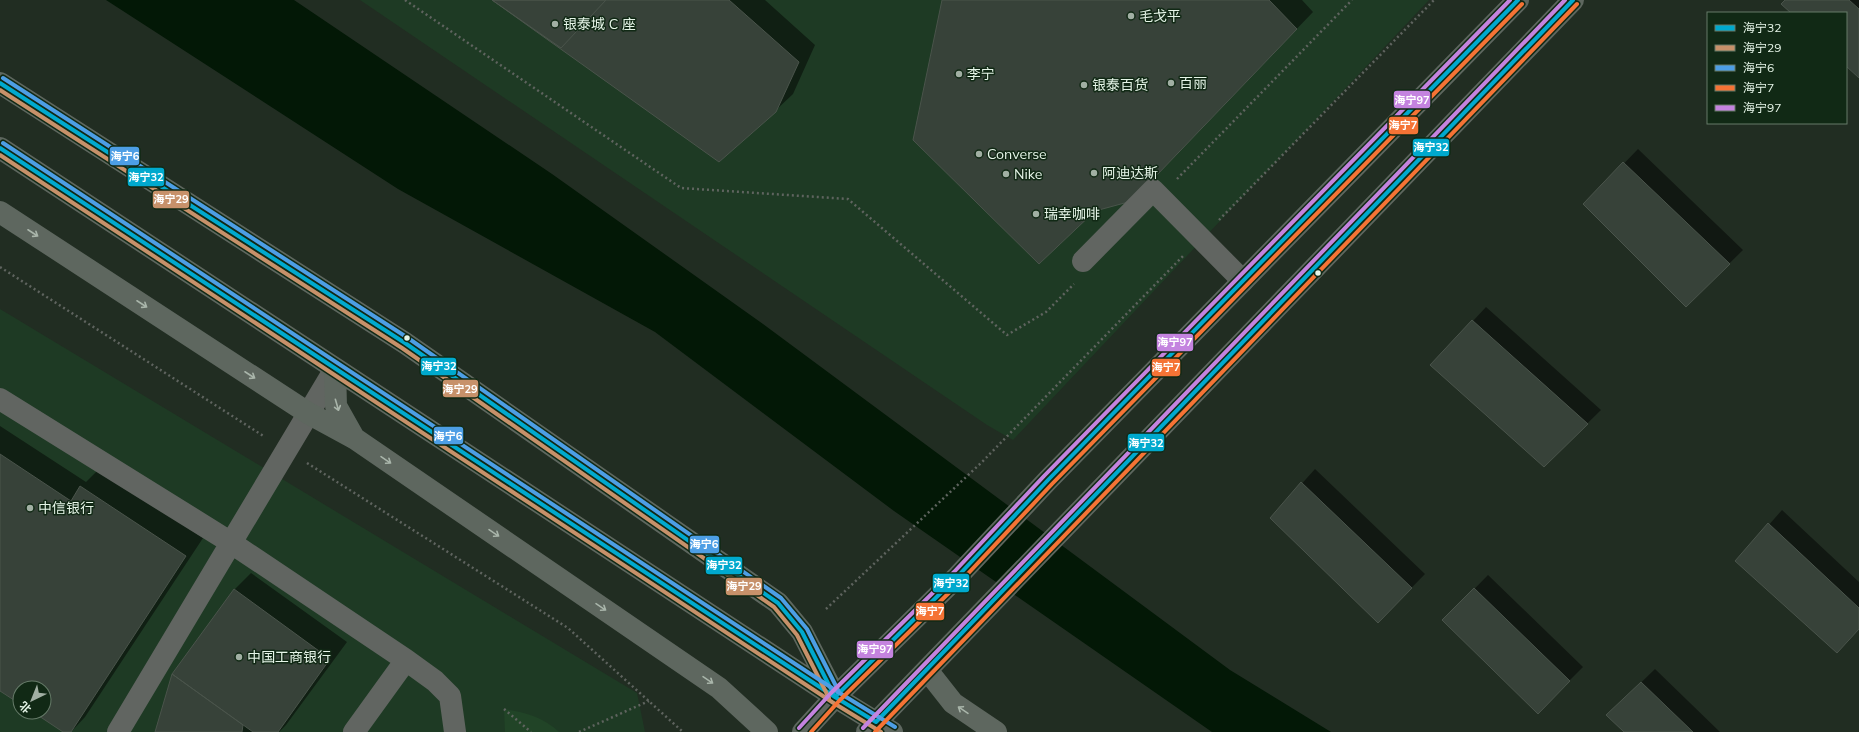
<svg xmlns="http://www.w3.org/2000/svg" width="1859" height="732" viewBox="0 0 1859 732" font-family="Mulish,'Noto Sans SC',sans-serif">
  <rect width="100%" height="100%" fill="#212d22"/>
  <path fill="#1e3a24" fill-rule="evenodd" d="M360,0h1069l-416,440 -26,-15z
    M0,309l637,384 8,39h-645zM20,688h24v24h-24z"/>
  <path fill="#214427" d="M504,709c20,3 40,8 55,23h-54z"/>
  <path fill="#031806" d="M106,0h188l258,174 211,150 467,346 101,62h-119l-318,-221 -239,-179 -257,-143z"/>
  <path fill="#0007" d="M494,0h271l50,45 -22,49 -18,17z
    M943,0h359l11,12 -164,171 -55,27z
    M1786,0h73v77l-13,-12v-52h-54z
    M1638,149l105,101 -57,56 -101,-102z
    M1486,307l115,103 -57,56 -112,-101z
    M0,426l86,56 12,-12 105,68 -118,179 -14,15h-6l-31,-20h10v-24h-24v15l-20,-14z
    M1315,469l110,105 -47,48 -107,-104z
    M1782,510l77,72v47l-122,-68z
    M251,573l96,69 -61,83 -7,7h-123l17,-58 61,-84z
    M1488,575l95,92 -45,45 -94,-92z
    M1655,669l65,63h-94l-5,-30z"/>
  <path fill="#374239" stroke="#4a544b" d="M492,0h114l-45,48z
    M492,0h237l70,62 -23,50 -57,50z
    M942,0h327l28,29 -165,172 -37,10 -56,53 -126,-124z
    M1785,0h64l10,9v69l-13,-12v-53h-55l-10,-9z
    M1623,162l107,102 -44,43 -103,-103z
    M1472,320l116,104 -44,43 -114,-102z
    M0,454l71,47 9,-15 106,70 -115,176h-8l-30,-20h11v-24h-24v16l-20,-13z
    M1301,482l111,106 -34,35 -108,-105z
    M1768,523l91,85v21l-22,24 -102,-92z
    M1474,588l96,93 -32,33 -96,-94z
    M234,589l96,70 -52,73h-25l-81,-58z
    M172,674l71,51 -1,7h-87z
    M1641,682l52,50h-69l-18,-17z"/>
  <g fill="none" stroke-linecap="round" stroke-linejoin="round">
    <path stroke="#5f645f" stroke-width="2.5" stroke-dasharray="2 3" stroke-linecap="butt" d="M405,0l276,188 167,11 159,136 39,-23 28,-28
      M1177,179l175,-179
      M1219,220l215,-220
      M0,267l265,170
      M307,463l261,165 115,104
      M826,609l156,-147 201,-206
      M504,709l27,23
      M579,732l70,-31"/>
    <path stroke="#616561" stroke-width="22" d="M1083,261l70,-71 90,91
      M0,399l230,143 176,118 -52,72
      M406,660l29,21 15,15 5,36
      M118,732l217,-363"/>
    <path stroke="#5e675f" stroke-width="22" d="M0,83l405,260 373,260 24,29 33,64
      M0,148l835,549 57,35
      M0,212l308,201 46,25 365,250 48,44
      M335,369l1,37 18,32
      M927,670l26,33 43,29
      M803,732l32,-35 123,-121 90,-96 470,-480
      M867,732l706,-732"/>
    <defs>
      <path id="bus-1" d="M0,83l405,260 373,260 24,29 32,63
        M0,148l835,549 41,25 697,-722
        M835,697l123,-121 90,-96 470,-480"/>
      <path id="bus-2" d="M0,90l402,258 372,259 23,28 32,63
        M0,155l832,547 49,30"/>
      <path id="bus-3" d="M3,78l405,260 373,260 26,31 32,63
        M3,143l835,549 57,35"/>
      <path id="bus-4" d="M811,732l28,-31 123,-121 90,-96 470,-480
        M875,732l702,-728"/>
      <path id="bus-5" d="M799,728l32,-35 123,-121 90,-96 466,-476
        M863,728l702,-728"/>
    </defs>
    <use href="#bus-1" stroke="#112915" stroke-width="7"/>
    <use href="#bus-2" stroke="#112915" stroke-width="7"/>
    <use href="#bus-3" stroke="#112915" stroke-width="7"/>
    <use href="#bus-4" stroke="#112915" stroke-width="7"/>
    <use href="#bus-5" stroke="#112915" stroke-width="7"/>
    <use href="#bus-1" stroke="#00a9ce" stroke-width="4"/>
    <use href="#bus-2" stroke="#c7916a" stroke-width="4"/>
    <use href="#bus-3" stroke="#4d9ee5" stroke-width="4"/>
    <use href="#bus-4" stroke="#f57335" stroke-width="4"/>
    <use href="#bus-5" stroke="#c483df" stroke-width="4"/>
  </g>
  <defs><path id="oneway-shaft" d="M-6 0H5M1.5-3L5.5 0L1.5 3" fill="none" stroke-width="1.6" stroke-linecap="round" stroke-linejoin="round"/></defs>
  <g stroke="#a9b5aa">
    <use href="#oneway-shaft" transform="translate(33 233) rotate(33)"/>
    <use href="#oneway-shaft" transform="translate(142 304) rotate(33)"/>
    <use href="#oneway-shaft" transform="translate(250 375) rotate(33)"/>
    <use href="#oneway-shaft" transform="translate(337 405) rotate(74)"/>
    <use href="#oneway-shaft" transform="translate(386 460) rotate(34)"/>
    <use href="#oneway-shaft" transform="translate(494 533) rotate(34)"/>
    <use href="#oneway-shaft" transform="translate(601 607) rotate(34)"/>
    <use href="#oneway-shaft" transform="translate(708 680) rotate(34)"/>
    <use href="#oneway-shaft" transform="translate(963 710) rotate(-146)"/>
  </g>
  <g fill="#a1afa3" stroke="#112915" stroke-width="1.5">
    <circle cx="1131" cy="16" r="4"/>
    <circle cx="555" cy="24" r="4"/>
    <circle cx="959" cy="74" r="4"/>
    <circle cx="1171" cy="83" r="4"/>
    <circle cx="1084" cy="85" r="4"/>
    <circle cx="979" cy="154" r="4"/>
    <circle cx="1094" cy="173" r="4"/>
    <circle cx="1006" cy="174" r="4"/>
    <circle cx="1036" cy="214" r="4"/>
    <circle cx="30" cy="508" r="4"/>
    <circle cx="239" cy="657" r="4"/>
  </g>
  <g fill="#e6f5e8" stroke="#112915" stroke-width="1.5">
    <circle cx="1318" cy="273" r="3.5"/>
    <circle cx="407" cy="338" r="3.5"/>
  </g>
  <g text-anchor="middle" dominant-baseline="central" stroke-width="3" stroke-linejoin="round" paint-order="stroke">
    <g font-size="14" fill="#e6f5e8" stroke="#112915" text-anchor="start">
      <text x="1139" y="16">毛戈平</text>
      <text x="563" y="24">银泰城 C 座</text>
      <text x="967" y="74">李宁</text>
      <text x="1179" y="83">百丽</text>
      <text x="1092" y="85">银泰百货</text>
      <text x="987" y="154">Converse</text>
      <text x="1102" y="173">阿迪达斯</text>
      <text x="1014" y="174">Nike</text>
      <text x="1044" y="214">瑞幸咖啡</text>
      <text x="38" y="508">中信银行</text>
      <text x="247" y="657">中国工商银行</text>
    </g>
  </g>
  <g stroke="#112915" stroke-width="1.5">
    <rect x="1393" y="90" width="38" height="19" rx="4" fill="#c483df"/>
    <rect x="1388" y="116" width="31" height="19" rx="4" fill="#f57335"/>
    <rect x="1412" y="138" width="38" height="19" rx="4" fill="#00a9ce"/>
    <rect x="109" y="146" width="31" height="20" rx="4" fill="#4d9ee5"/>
    <rect x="127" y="167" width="38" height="20" rx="4" fill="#00a9ce"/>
    <rect x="152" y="190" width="38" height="19" rx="4" fill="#c7916a"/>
    <rect x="1156" y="333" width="38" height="19" rx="4" fill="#c483df"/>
    <rect x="420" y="357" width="37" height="19" rx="4" fill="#00a9ce"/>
    <rect x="1151" y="358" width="30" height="19" rx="4" fill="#f57335"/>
    <rect x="442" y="379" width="37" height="19" rx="4" fill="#c7916a"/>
    <rect x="433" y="426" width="31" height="19" rx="4" fill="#4d9ee5"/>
    <rect x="1127" y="433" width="38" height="19" rx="4" fill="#00a9ce"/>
    <rect x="689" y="535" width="31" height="19" rx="4" fill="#4d9ee5"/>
    <rect x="705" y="556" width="38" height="19" rx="4" fill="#00a9ce"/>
    <rect x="932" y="573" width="38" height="20" rx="4" fill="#00a9ce"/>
    <rect x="725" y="577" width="38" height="19" rx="4" fill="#c7916a"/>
    <rect x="915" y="602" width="30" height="19" rx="4" fill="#f57335"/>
    <rect x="856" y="640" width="38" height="19" rx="4" fill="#c483df"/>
  </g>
  <g font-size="11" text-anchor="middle" font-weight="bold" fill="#fff">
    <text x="1412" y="104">海宁97</text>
    <text x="1403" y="129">海宁7</text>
    <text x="1431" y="151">海宁32</text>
    <text x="125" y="160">海宁6</text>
    <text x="146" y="181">海宁32</text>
    <text x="171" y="203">海宁29</text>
    <text x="1175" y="346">海宁97</text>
    <text x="439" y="370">海宁32</text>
    <text x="1166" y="371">海宁7</text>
    <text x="460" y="393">海宁29</text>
    <text x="448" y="440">海宁6</text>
    <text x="1146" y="447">海宁32</text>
    <text x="704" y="548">海宁6</text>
    <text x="724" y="569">海宁32</text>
    <text x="951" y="587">海宁32</text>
    <text x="744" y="590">海宁29</text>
    <text x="930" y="615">海宁7</text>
    <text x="875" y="653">海宁97</text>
  </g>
  <rect x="1707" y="12" width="140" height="112" fill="#112915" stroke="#667b69"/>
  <rect x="1715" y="25" width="20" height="6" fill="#00a9ce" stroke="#667b69"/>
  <text x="1743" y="32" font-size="12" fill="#e6f5e8">海宁32</text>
  <rect x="1715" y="45" width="20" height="6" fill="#c7916a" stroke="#667b69"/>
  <text x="1743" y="52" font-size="12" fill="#e6f5e8">海宁29</text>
  <rect x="1715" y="65" width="20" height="6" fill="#4d9ee5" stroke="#667b69"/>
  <text x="1743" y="72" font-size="12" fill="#e6f5e8">海宁6</text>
  <rect x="1715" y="85" width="20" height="6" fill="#f57335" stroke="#667b69"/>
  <text x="1743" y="92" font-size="12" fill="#e6f5e8">海宁7</text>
  <rect x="1715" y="105" width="20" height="6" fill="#c483df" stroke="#667b69"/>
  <text x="1743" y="112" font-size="12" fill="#e6f5e8">海宁97</text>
  <g transform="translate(32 700) rotate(223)"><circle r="19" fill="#112915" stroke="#667b69"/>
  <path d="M0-3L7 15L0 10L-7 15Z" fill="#a1afa3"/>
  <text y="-6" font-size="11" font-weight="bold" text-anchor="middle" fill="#e6f5e8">北</text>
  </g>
</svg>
